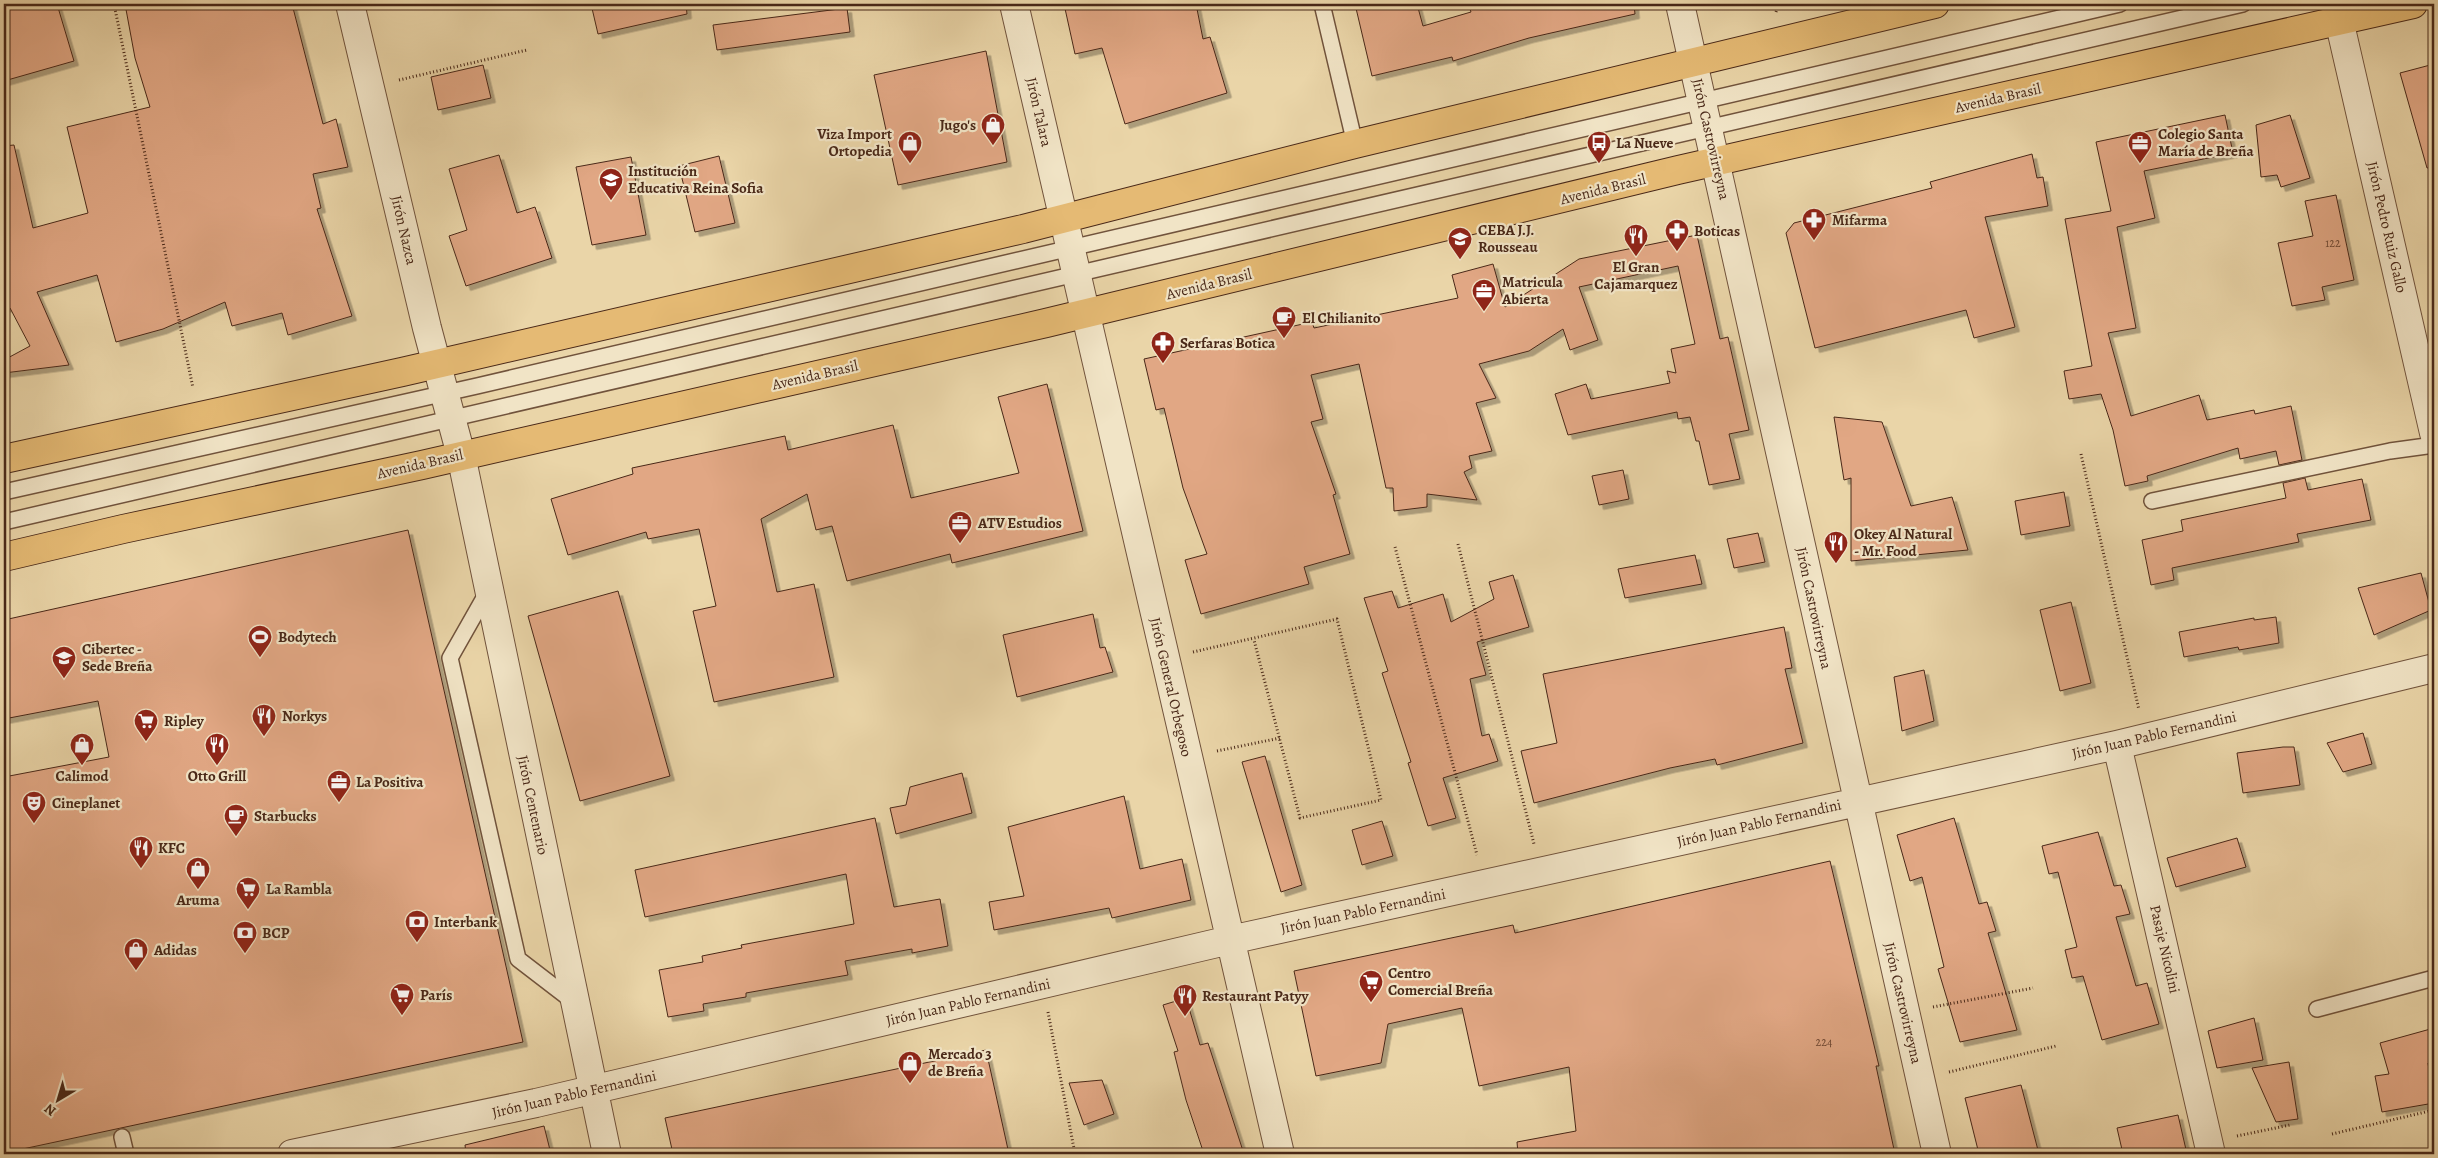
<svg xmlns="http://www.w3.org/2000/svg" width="2438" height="1158" viewBox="0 0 2438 1158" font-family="Alegreya,serif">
  <defs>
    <filter id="shadow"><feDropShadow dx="4.5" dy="4.5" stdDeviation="0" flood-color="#0004"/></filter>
  </defs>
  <rect width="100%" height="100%" fill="#ead5a8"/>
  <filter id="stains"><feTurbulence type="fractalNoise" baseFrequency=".004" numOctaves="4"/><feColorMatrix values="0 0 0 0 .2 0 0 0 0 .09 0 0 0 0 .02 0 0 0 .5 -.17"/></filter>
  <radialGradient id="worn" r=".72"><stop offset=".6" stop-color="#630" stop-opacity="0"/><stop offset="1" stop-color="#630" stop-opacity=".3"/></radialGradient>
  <path fill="#e1a784" stroke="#492818" filter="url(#shadow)" d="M4,4h53l17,57 -70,20z
    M125,4h167l31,120 13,-5 12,48 -35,7 8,34 -4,1 35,107 -64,19 -6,-22 -50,13 -7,-24 -62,27 -47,13 -19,-67 -60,17 32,73 -65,8v-13l26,-14 -20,-38 -6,-1v-161l10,-1 19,83 55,-15 -21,-86 83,-20 -15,-49z
    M591,4h95l1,10 -89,20z
    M1064,4h132l7,35 7,-2 17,56 -102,31 -23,-76 -27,6z
    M1355,4h62l6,22 48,-14 -3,-8h166l1,10 -106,24 -76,23 -1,-4 -80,19z
    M847,8l3,24 -133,18 -4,-25z
    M986,51l21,111 -109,23 -24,-110z
    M2434,64v103l-7,1 -27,-95z
    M483,65l8,33 -53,12 -7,-33z
    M2225,115l8,38 -89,18 11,47 -38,9 19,101 -28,5 23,83 68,-21 8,25 47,-10 1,4 36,-8 11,54 -23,5 -3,-14 -36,8 -2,-11 -91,28 1,5 -23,5 -12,-56 -12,-36 -32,5 -5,-28 28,-5 -27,-147 46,-8 -15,-69z
    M2290,115l20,63 -29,9 -4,-12 -16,2 -5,-52z
    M2032,154l5,24 6,-1 5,29 -63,11 30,110 -41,11 -8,-28 -151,38 -29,-115 8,-10 138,-35 -2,-6z
    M499,155l18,58 18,-6 17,51 -86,28 -17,-50 18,-6 -18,-61z
    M719,156l16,67 -40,9 -16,-66z
    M631,157l15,78 -54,10 -16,-78z
    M2336,195l18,85 -32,7 3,13 -33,6 -14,-63 35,-7 -8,-35z
    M1697,235l23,104 8,-2 21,93 -20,4 11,45 -31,6 -10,-44h-3l-6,-24 -12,2 -1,-7 -109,23 -13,-41 31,-10 5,15 79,-16 -3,-12 9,2 -5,-24 24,-5 -17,-78 -99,21 19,53 -28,10 -7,-21 -34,22 -50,13 17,34 -20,5 16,48 -23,5 3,12 -8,4 13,28 -50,-6v13l-33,4 -1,-23h-7l-27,-124 -48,11 12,44 -12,3 25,72 -3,1 17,59 -46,13 5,17 -108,30 -16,-54 22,-6 -24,-66 -19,-80 -8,2 -12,-51 168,-37 2,6 144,-30 -6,-23 41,-11 12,43 74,-48z
    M1047,384l36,147 -131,32 -2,-9 -103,27 -15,-55 -16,4 -9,-36 -46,25 16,73 37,-8 20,93 -120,25 -21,-91 23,-5 -17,-77 -51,10 -2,-7 -78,23 -17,-56 82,-25 -1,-6 153,-32 3,14 105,-25 18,73 108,-25 -21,-76z
    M1834,417l48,5 29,84 41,-9 16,53 -117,11v-83l-7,2z
    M1623,470l6,29 -30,6 -7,-29z
    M2305,478l3,12 54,-11 9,41 -74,14 2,8 -127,26 2,12 -23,5 -9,-45 41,-9 -2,-11 105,-22 -3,-15z
    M2064,492l6,34 -49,9 -6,-34z
    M408,530l115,512 -519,111v-376l105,-20 -11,-56 -94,18v-99z
    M1758,533l7,29 -31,6 -7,-29z
    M1695,555l7,29 -77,14 -7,-29z
    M2421,573l10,37 -57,25 -16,-47z
    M1513,575l16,52 -52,15 9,33 -16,4 12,57 7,-2 9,27 -55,17 13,40 -28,8 -20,-63 3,-1 -29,-89 6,-2 -24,-73 28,-7 6,17 45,-14 8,28 43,-23 -5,-17z
    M618,591l52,185 -90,25 -52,-185z
    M2071,602l20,81 -31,8 -20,-81z
    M1093,614l7,34 5,-1 8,25 -96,25 -14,-62z
    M2276,617l3,26 -40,7 -1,-3 -54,10 -5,-25 75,-14v2z
    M1784,627l8,41 -7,1 18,74 -86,22 -2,-6 -45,9 -136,35 -13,-52 36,-8 -14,-69z
    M1924,670l10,51 -32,10 -8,-54z
    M2363,733l9,31 -29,8 -16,-29z
    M2283,747h11l6,38 -57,8 -6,-40z
    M1265,756l37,129 -21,7 -39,-130z
    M962,773l10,40 -76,21 -6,-26 16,-3 4,-18z
    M1124,796l16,73 42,-10 9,41 -79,18 -3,-10 -115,22 -5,-28 35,-6 -16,-69z
    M875,818l19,89 46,-8 8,47 -36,7v-4l-67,12 3,14 -102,18v4l-43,7 1,7 -36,6 -9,-47 44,-8 -1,-6 40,-8 -1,-3 113,-21 -8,-50 -201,43 -10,-47z
    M1954,818l25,86 8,-2 9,29 -8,2 29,97 -57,12 -22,-73 6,-2 -22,-90 -12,4 -13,-46z
    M1382,821l11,35 -31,9 -10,-35z
    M2098,832l16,54 7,-1 9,29 -14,3 20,69 11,-3 12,41 -57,16 -19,-64 -11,2 -7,-28 12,-3 -19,-75 -9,2 -7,-28z
    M2237,838l9,29 -70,20 -9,-29z
    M1830,861l49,205h-3l19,88h-377l-1,-12 59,-11 -7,-64 -90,19 -17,-78 -74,16 -7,39 -65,13 -22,-105 219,-46 2,8z
    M1186,998l14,47 8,-2 36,111h-40l-18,-54 -12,-48 4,-1 -15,-46z
    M2254,1018l9,42 -46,8 -9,-37z
    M2434,1028v33l-6,2 6,40 -52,9 -7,-36 14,-2 -9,-31z
    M986,1050l23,104h-336l-8,-36z
    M2289,1062l9,57 -22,3 -24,-54z
    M1102,1080l12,34 -30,11 -15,-42z
    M2021,1085l18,69h-60l-14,-56z
    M2178,1115l9,39h-64l-6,-26z
    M544,1126l7,28h-85l-1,-9z"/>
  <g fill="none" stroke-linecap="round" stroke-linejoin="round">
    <defs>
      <path id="lane" d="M1322,4l33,140
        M4,492l473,-106 1643,-382
        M2152,501l238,-50 44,-6
        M4,522l2239,-518
        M488,591l-38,67 68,301 56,43
        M2317,1009l117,-31
        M122,1137l4,17"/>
      <path id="street" d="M350,4l77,324 34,127 146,699
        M1014,4l266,1150
        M1680,4l257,1150
        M2339,20l95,413
        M2117,745l94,409
        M292,1154l244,-51 694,-163 887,-195 317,-77"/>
      <path id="primary" d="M4,459l398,-87 621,-143 332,-85 580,-140
        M4,557l119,-28 299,-64 624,-142 632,-153 735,-166"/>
    </defs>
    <use href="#lane" stroke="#71533c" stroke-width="18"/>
    <use href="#street" stroke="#71533c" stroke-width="30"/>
    <use href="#primary" stroke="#492818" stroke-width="30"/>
    <path stroke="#492818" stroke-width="3" stroke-dasharray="1 2.5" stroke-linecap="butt" d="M114,4l79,384
      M1776,12l3,-8
      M399,80l128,-30
      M2081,454l58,256
      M1458,544l76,300
      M1395,547l82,308
      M1193,652l144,-33 44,181 -81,18 -46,-178
      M1217,751l63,-13
      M1933,1007l100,-19
      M1048,1012l27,142
      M1949,1072l107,-26
      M2332,1134l102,-24
      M2237,1136l53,-11"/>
    <use href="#lane" stroke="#f1e4c6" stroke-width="15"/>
    <use href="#street" stroke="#f1e4c6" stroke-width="28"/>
    <use href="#primary" stroke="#e5ba74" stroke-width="28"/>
  </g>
  <defs>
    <symbol id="shop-pin" viewBox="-11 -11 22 30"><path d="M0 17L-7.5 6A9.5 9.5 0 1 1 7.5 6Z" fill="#8f2418" stroke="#f1e4c6"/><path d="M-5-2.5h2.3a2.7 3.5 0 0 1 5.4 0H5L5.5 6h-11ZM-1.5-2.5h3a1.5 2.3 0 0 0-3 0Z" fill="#fff"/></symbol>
    <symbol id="bus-pin" viewBox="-11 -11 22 30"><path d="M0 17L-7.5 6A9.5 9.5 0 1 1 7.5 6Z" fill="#8f2418" stroke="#f1e4c6"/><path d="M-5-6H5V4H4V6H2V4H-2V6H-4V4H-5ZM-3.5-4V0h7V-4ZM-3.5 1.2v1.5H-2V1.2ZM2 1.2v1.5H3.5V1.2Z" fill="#fff"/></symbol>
    <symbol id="office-pin" viewBox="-11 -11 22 30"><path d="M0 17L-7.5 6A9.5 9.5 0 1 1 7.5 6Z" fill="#8f2418" stroke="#f1e4c6"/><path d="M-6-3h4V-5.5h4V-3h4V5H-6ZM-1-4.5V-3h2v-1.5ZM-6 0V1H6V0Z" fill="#fff"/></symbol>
    <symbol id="school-pin" viewBox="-11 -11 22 30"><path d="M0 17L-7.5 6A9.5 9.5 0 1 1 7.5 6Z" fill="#8f2418" stroke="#f1e4c6"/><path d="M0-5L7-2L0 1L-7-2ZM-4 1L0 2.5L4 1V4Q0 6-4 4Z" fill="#fff"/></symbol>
    <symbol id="pharmacy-pin" viewBox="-11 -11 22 30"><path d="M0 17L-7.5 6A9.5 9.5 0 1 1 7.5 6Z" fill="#8f2418" stroke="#f1e4c6"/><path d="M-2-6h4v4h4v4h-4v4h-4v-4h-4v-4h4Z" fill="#fff"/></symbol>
    <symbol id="restaurant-pin" viewBox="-11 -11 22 30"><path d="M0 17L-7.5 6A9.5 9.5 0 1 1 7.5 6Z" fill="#8f2418" stroke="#f1e4c6"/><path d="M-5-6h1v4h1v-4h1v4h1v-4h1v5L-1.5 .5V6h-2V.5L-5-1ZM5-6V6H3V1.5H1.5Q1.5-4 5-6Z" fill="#fff"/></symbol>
    <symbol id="cafe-pin" viewBox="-11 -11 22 30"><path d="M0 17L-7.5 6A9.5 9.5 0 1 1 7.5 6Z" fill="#8f2418" stroke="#f1e4c6"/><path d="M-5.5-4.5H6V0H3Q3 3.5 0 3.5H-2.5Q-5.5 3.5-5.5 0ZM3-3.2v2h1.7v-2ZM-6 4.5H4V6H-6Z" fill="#fff"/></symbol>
    <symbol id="stadium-pin" viewBox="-11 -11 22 30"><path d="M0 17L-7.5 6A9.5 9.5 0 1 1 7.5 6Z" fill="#8f2418" stroke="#f1e4c6"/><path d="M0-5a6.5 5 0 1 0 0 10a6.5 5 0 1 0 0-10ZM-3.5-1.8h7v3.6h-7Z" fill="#fff"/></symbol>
    <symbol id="supermarket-pin" viewBox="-11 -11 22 30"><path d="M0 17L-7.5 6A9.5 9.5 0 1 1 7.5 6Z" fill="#8f2418" stroke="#f1e4c6"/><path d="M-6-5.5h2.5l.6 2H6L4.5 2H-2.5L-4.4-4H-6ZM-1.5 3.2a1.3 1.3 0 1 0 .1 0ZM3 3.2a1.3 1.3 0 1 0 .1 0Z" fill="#fff"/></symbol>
    <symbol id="theatre-pin" viewBox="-11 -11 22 30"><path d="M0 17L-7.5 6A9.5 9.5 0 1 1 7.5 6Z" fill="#8f2418" stroke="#f1e4c6"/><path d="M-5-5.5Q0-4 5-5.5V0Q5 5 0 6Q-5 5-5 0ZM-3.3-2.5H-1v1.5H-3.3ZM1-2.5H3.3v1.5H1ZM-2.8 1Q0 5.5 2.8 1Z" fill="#fff"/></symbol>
    <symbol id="bank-pin" viewBox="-11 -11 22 30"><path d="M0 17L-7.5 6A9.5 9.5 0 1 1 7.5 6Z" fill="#8f2418" stroke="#f1e4c6"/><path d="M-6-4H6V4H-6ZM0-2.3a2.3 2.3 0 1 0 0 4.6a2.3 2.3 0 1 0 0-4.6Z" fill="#fff"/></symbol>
  </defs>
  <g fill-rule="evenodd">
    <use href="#shop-pin" x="979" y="111" width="28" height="38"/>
    <use href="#shop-pin" x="896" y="129" width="28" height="38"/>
    <use href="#bus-pin" x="1585" y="129" width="28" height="38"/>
    <use href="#office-pin" x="2126" y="129" width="28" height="38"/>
    <use href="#school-pin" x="597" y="166" width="28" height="38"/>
    <use href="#pharmacy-pin" x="1800" y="206" width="28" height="38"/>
    <use href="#pharmacy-pin" x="1663" y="217" width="28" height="38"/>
    <use href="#restaurant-pin" x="1622" y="222" width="28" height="38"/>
    <use href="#school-pin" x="1446" y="225" width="28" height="38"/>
    <use href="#office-pin" x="1470" y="277" width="28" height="38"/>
    <use href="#cafe-pin" x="1270" y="304" width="28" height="38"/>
    <use href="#pharmacy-pin" x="1149" y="329" width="28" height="38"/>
    <use href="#office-pin" x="946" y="509" width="28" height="38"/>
    <use href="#restaurant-pin" x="1822" y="529" width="28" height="38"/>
    <use href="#stadium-pin" x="246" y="623" width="28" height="38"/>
    <use href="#school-pin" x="50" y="644" width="28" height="38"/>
    <use href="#restaurant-pin" x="250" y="702" width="28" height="38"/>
    <use href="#supermarket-pin" x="132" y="707" width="28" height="38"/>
    <use href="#shop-pin" x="68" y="731" width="28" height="38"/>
    <use href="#restaurant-pin" x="203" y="731" width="28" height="38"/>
    <use href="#office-pin" x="325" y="768" width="28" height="38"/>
    <use href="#theatre-pin" x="20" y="789" width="28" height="38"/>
    <use href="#cafe-pin" x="222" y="802" width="28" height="38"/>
    <use href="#restaurant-pin" x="127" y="834" width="28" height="38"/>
    <use href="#shop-pin" x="184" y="855" width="28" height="38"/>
    <use href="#supermarket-pin" x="234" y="875" width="28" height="38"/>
    <use href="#bank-pin" x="403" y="908" width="28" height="38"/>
    <use href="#bank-pin" x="231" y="919" width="28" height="38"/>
    <use href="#shop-pin" x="122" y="936" width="28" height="38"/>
    <use href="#supermarket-pin" x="1357" y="968" width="28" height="38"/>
    <use href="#supermarket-pin" x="388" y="981" width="28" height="38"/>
    <use href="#restaurant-pin" x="1171" y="982" width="28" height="38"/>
    <use href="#shop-pin" x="896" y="1049" width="28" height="38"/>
  </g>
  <g text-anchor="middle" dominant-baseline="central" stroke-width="4.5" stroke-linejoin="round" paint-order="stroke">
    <g font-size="12" fill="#6f4833">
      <text x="2333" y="243">122</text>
      <text x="1824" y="1042">224</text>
    </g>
    <g font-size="15" fill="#492818" stroke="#f1e4c6">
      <text transform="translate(1998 98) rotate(-13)">Avenida Brasil</text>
      <text transform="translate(1039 112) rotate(77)">Jirón Talara</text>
      <text transform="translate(1711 139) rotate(77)">Jirón Castrovirreyna</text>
      <text transform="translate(1603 189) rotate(-14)">Avenida Brasil</text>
      <text transform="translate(2387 227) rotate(77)">Jirón Pedro Ruiz Gallo</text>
      <text transform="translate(404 230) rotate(77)">Jirón Nazca</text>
      <text transform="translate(1209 284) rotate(-14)">Avenida Brasil</text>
      <text transform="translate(815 375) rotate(-13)">Avenida Brasil</text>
      <text transform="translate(420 464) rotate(-13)">Avenida Brasil</text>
      <text transform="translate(1814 608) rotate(78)">Jirón Castrovirreyna</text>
      <text transform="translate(1171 687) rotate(77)">Jirón General Orbegoso</text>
      <text transform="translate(2154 735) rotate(-13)">Jirón Juan Pablo Fernandini</text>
      <text transform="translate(533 805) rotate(78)">Jirón Centenario</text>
      <text transform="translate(1759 823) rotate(-13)">Jirón Juan Pablo Fernandini</text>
      <text transform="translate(1363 911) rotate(-12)">Jirón Juan Pablo Fernandini</text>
      <text transform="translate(2165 949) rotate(77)">Pasaje Nicolini</text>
      <text transform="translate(968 1002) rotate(-13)">Jirón Juan Pablo Fernandini</text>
      <text transform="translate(1903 1003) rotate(77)">Jirón Castrovirreyna</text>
      <text transform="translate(574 1094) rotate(-13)">Jirón Juan Pablo Fernandini</text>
    </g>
    <g font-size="15" font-weight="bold" fill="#492818" stroke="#f1e4c6" text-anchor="start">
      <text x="976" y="125" text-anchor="end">Jugo's</text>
      <text x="892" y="134" text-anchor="end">Viza Import<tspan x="892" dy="17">Ortopedia</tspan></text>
      <text x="2158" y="134">Colegio Santa<tspan x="2158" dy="17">María de Breña</tspan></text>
      <text x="1616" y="143">La Nueve</text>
      <text x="628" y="171">Institución<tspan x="628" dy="17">Educativa Reina Sofia</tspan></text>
      <text x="1832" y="220">Mifarma</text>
      <text x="1478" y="230">CEBA J.J.<tspan x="1478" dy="17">Rousseau</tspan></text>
      <text x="1694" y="231">Boticas</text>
      <text x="1636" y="267" text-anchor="middle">El Gran<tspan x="1636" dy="17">Cajamarquez</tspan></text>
      <text x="1502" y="282">Matricula<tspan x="1502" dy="17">Abierta</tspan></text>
      <text x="1302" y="318">El Chilianito</text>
      <text x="1180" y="343">Serfaras Botica</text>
      <text x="978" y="523">ATV Estudios</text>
      <text x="1854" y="534">Okey Al Natural<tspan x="1854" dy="17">- Mr. Food</tspan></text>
      <text x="278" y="637">Bodytech</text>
      <text x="82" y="649">Cibertec -<tspan x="82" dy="17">Sede Breña</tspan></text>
      <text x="282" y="716">Norkys</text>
      <text x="164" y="721">Ripley</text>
      <text x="82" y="776" text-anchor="middle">Calimod</text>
      <text x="217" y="776" text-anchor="middle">Otto Grill</text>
      <text x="356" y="782">La Positiva</text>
      <text x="52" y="803">Cineplanet</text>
      <text x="254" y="816">Starbucks</text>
      <text x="158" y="848">KFC</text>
      <text x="266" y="889">La Rambla</text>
      <text x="198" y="900" text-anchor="middle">Aruma</text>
      <text x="434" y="922">Interbank</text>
      <text x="262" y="933">BCP</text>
      <text x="154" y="950">Adidas</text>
      <text x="1388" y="973">Centro<tspan x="1388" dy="17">Comercial Breña</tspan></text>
      <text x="420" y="995">París</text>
      <text x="1202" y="996">Restaurant Patyy</text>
      <text x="928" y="1054">Mercado 3<tspan x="928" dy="17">de Breña</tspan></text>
    </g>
  </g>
  <rect width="2438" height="1158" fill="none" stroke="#ead5a8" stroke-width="20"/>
  <rect x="5" y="5" width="2428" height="1148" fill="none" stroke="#492818" stroke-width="2.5"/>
  <rect x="10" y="10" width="2418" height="1138" fill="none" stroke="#492818"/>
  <g transform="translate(58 1100) rotate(218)" stroke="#f1e4c6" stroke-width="4" paint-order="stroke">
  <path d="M0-4L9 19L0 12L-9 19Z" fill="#492818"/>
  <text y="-8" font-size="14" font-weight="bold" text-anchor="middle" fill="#492818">N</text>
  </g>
  <rect width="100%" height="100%" filter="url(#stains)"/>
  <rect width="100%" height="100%" fill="url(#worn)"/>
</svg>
